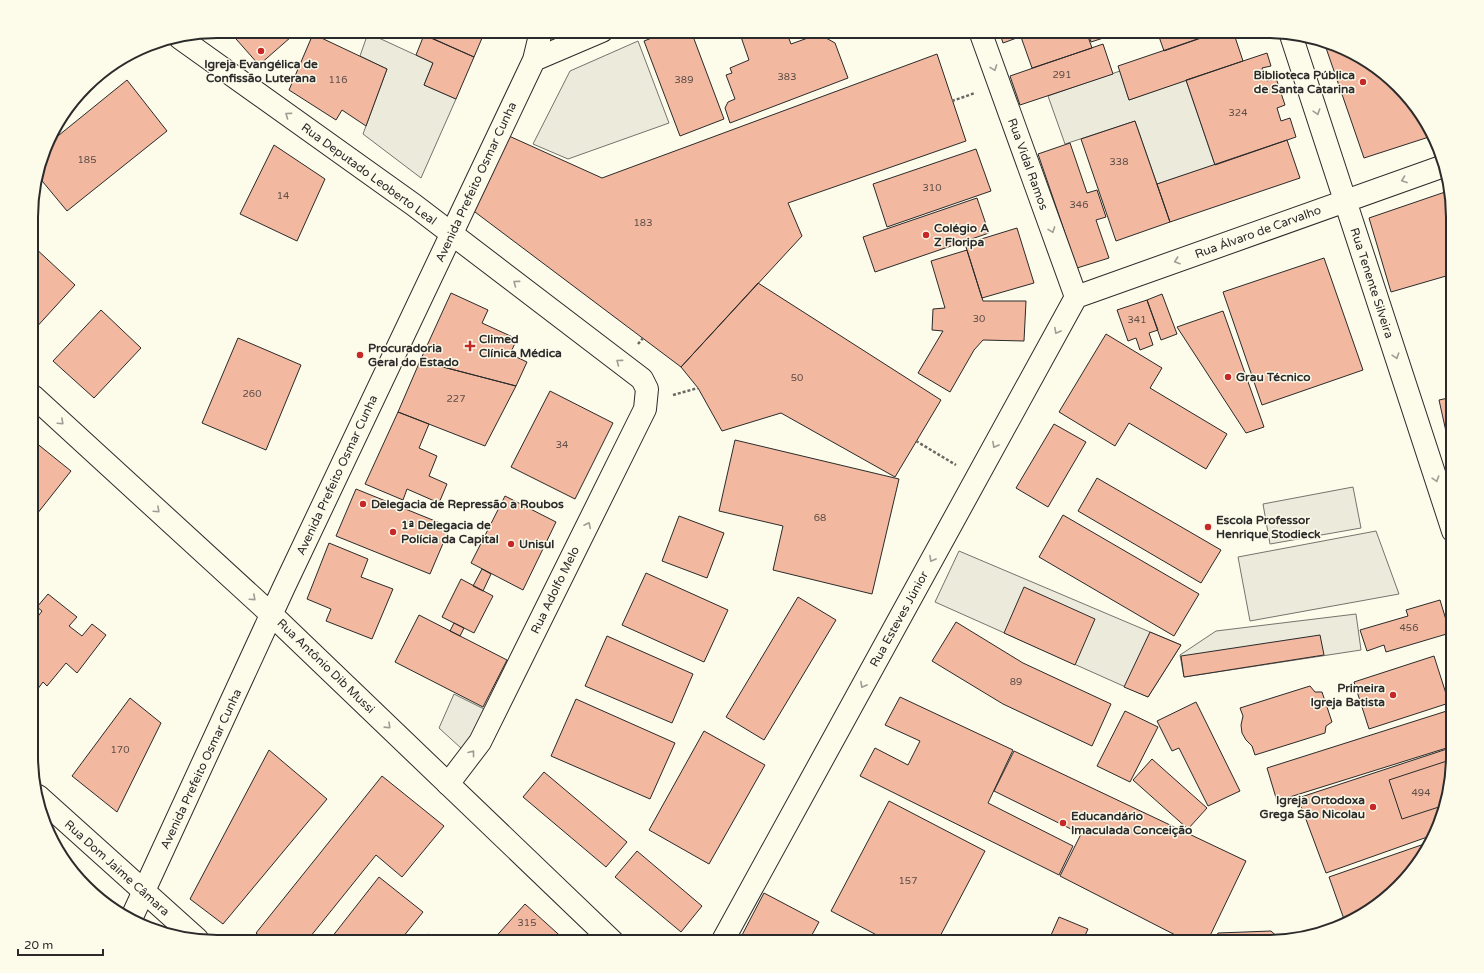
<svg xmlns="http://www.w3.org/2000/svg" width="1484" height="973" viewBox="0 0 1484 973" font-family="'Varela Round',sans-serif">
  <rect width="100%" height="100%" fill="#fdfbea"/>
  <path fill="#ecebdb" stroke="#74746e" d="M1353,487l8,41 -91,16 -7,-40z
    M1376,531l23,63 -149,27 -12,-64z
    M454,694l30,15 -9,20 -13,20 -23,-21z"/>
  <path fill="#eceadb" stroke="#74746e" d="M368,33l65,30 -9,22 32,14 -35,79 -58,-44 24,-65 -27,-13z
    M638,41l31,82 -101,36 -35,-15 37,-73z
    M1120,71l9,29 57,-20 29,85 -58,19 -22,-63 -70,23 -17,-48z
    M959,551l191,81 31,13 -33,52 -213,-95z
    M1356,614l5,36 -177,27 -4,-22 36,-24z"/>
  <path fill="#f2b8a0" stroke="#2b2b2b" d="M229,31h56l6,6 -32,28z
    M416,31h69l-11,26z
    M670,31h21l33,88 -44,17 -36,-95z
    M739,31h47l5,13 28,-10 16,9 13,35 -118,45 -5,-15 3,-6 7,-3 -9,-24 6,-2 -2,-5 19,-8z
    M797,31h18l-16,6z
    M999,31h37l-33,12z
    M1039,31h47l6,17 -60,20 -11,-31z
    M1087,31h38l-34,11z
    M1157,31h64l-57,20z
    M1221,31h12l10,30 -114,39 -11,-34z
    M313,34l74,35 -21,57 -24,-16 -6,10 -47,-30z
    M424,35l50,22 -18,42 -32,-14 9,-22 -17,-8z
    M1330,43l40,20 58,61 4,12 -68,22 -39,-113z
    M1103,44l10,30 -93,31 -10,-29z
    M1267,53l4,13 -9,2 5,13 9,-3 9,27 -8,3 4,13 9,-3 6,19 -81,28 -29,-85z
    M937,54l29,87 -178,62 14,33 -121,131 -210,-158 38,-73 93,42z
    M127,80l40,51 -100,80 -29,-35 10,-32z
    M1135,121l35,101 -54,19 -35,-102z
    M1287,140l13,38 -130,44 -13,-38z
    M1070,143l17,50 10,-3 9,27 -10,3 13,38 -32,10 -39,-114z
    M274,145l51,34 -28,62 -57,-27z
    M976,149l15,42 -104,36 -14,-43z
    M1448,191l5,14v69l-62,18 -22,-74z
    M977,198l12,35 -114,39 -12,-35z
    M1017,228l17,55 -52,15 -17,-54z
    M33,246l42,39 -42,46z
    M967,250l16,51h43l-2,40 -41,-1 -9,10 -24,42 -32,-19 25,-42 -11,-1 1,-21 12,-1 -14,-47z
    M1324,258l39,112 -101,35 -39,-113z
    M758,283l183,117 -46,77 -114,-64 -59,18 -24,-43 -17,-21z
    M451,293l37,17 -6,13 35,16 -7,15 17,8 -11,24 -96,-25z
    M1162,294l15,40 -16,6 -14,-40z
    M1147,300l11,30 -9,3 4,12 -13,5 -4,-12 -8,3 -11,-31z
    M101,310l40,38 -47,50 -41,-37z
    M1223,311l41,116 -18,6 -69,-106z
    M1106,334l56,34 -12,20 77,46 -21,35 -77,-46 -14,23 -56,-34z
    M238,338l63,27 -35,85 -64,-27z
    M420,361l96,25 -31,60 -87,-34z
    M550,391l63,32 -38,76 -64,-32z
    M1453,397v66l-14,-63z
    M398,412l31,12 -10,24 18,8 -8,20 18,8 -8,19 -32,-14 -4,11 -38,-16z
    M1054,424l32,18 -38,65 -32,-19z
    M735,440l164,39 -27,115 -99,-24 10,-44 -64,-15z
    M35,442l36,29 -38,48v-73z
    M1097,478l124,72 -20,33 -123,-72z
    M356,489l94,38 -20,47 -94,-38z
    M505,496l51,26 -33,68 -52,-27z
    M1063,515l136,79 -25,42 -135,-79z
    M679,516l45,17 -17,45 -45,-17z
    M329,543l39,16 -7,18 32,12 -21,50 -46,-18 5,-12 -24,-10z
    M482,569l9,5 -8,17 -10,-5z
    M646,573l82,37 -24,52 -82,-37z
    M461,579l32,17 -19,37 -32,-16z
    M1024,587l71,32 -20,46 -71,-32z
    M48,594l29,23 -8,9 13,10 10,-12 14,11 -29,38 -11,-10 -19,23 -4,-4 -6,8 -4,-4v-58l2,-3 -2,-2 9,-12 -5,-4z
    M798,597l38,23 -72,120 -38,-23z
    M1440,600l10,33 -64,19 -2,-7 -17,6 -7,-21 48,-14 -2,-6z
    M419,615l88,45 -24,47 -88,-45z
    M956,622l67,41 88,41 -19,42 -89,-42 -71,-43z
    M454,623l10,5 -4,8 -10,-5z
    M1150,632l31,13 -33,52 -24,-10z
    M1320,635l4,20 -140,22 -3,-21z
    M607,636l86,38 -21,49 -87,-37z
    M1434,656l15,47 -80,26 -15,-47z
    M1310,686l5,6h7l10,30 -6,4 -1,7 -70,22 -3,-9 -6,-6 -4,-7 -1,-8 2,-9 -3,-8z
    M900,697l113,53 -25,53 85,43 -14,29 -199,-99 15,-28 33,17 12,-24 -35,-16z
    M130,698l31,25 -44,89 -45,-36z
    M576,699l99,44 -25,56 -99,-43z
    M1196,702l44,89 -32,15 -29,-58 -7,3 -15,-30z
    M1453,709v37l-176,55 -10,-33z
    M1125,711l33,16 -28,55 -33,-16z
    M704,731l61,34 -56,99 -60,-34z
    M1453,747v21l-10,47 -10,20 -107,38 -28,-75z
    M269,750l58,49 -104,125 -33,-25z
    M1014,751l232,110 -39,81h-18l-129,-66 21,-42 -87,-43z
    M1152,759l55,49 -19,21 -55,-49z
    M1453,759v9l-8,37 -43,14 -13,-39z
    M544,772l83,70 -21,25 -83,-70z
    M382,776l62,50 -42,51 -26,-22 -70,87h-39l-11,-9z
    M889,801l96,50 -48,91h-47l-59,-31z
    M1430,842l-9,17 -61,58 -15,5 -16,-45z
    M637,851l65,55 -21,26 -66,-55z
    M379,877l44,35 -24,30h-71z
    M764,893l55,29 -11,20h-59l-8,-5z
    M525,904l42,38 -75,-1z
    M1059,917l29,12 -6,13h-34z
    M1271,931l11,10 -68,1 4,-9z
    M428,934l11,8h-17z"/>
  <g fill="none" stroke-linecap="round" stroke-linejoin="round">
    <defs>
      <path id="minor" d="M980,31l96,266
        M180,38l234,167 228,174 5,10 -2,20 -165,333 -32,42
        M38,796l159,143"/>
      <path id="tertiary" d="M1291,35l162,496
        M534,60l68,-29
        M33,396l239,219 341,327
        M131,919l153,-332 250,-527 7,-29
        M722,942l354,-645 365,-130"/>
    </defs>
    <use href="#minor" stroke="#2b2b2b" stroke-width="24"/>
    <use href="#tertiary" stroke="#2b2b2b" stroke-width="24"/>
    <path stroke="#6a6964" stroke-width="2.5" stroke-dasharray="3 2" stroke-linecap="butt" d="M952,101l23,-8
      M638,344l5,-6
      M673,395l25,-7
      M916,441l40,24"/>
    <use href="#minor" stroke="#fdfbea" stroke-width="22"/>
    <use href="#tertiary" stroke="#fdfbea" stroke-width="22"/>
  </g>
  <defs><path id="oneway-chevron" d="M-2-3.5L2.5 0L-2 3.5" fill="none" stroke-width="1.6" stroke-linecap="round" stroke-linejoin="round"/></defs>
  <g stroke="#9e9d94">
    <use href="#oneway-chevron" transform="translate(994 68) rotate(70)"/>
    <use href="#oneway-chevron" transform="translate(1317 112) rotate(72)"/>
    <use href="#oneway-chevron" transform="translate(288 115) rotate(-144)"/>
    <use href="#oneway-chevron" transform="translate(1404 180) rotate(160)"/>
    <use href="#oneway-chevron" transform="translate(1052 230) rotate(70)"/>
    <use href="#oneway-chevron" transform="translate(1177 261) rotate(161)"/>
    <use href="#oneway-chevron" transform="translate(516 283) rotate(-143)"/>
    <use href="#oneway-chevron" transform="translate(1057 331) rotate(119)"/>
    <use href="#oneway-chevron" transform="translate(1396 356) rotate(72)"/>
    <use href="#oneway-chevron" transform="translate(619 362) rotate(-143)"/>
    <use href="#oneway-chevron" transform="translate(61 422) rotate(43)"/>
    <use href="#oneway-chevron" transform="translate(995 445) rotate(119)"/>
    <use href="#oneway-chevron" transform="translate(1436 479) rotate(72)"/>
    <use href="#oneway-chevron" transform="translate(157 510) rotate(43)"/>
    <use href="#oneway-chevron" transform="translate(588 525) rotate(-64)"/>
    <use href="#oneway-chevron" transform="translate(932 559) rotate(119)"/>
    <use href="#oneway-chevron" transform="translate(253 598) rotate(42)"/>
    <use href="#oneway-chevron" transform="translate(863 685) rotate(119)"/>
    <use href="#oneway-chevron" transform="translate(388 726) rotate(44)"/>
    <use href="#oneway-chevron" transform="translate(472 753) rotate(-52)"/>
  </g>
  <g fill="#c62828" stroke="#fdfbea" stroke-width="1.5">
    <circle cx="261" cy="51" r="4"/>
    <circle cx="1363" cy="82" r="4"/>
    <circle cx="926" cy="235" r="4"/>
    <path d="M468 340h4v4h4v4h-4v4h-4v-4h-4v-4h4z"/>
    <circle cx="360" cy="355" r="4"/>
    <circle cx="1228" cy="377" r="4"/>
    <circle cx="363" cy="504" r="4"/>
    <circle cx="1208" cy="527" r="4"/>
    <circle cx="393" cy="532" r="4"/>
    <circle cx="511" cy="544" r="4"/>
    <circle cx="1393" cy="695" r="4"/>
    <circle cx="1373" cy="807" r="4"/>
    <circle cx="1063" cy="823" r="4"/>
  </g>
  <g text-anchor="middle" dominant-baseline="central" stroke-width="3" stroke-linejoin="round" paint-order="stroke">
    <g font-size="10" fill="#5d4e48">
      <text x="1062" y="75">291</text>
      <text x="787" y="77">383</text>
      <text x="338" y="80">116</text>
      <text x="684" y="80">389</text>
      <text x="1238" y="113">324</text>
      <text x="87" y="160">185</text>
      <text x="1119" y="162">338</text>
      <text x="932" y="188">310</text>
      <text x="283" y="196">14</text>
      <text x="1079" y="205">346</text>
      <text x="643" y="223">183</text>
      <text x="979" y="319">30</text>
      <text x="1137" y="320">341</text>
      <text x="797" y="378">50</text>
      <text x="252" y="394">260</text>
      <text x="456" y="399">227</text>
      <text x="562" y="445">34</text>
      <text x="820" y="518">68</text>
      <text x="1409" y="628">456</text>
      <text x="1016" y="682">89</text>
      <text x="120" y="750">170</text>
      <text x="1421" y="793">494</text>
      <text x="908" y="881">157</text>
      <text x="527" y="923">315</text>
    </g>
    <g font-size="12" font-weight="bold" fill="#2b2b2b" stroke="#fdfbea" text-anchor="start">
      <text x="261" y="64" text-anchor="middle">Igreja Evangélica de<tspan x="261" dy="14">Confissão Luterana</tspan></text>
      <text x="1355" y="75" text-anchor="end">Biblioteca Pública<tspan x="1355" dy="14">de Santa Catarina</tspan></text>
      <text x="934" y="228">Colégio A<tspan x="934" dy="14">Z Floripa</tspan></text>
      <text x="479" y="339">Climed<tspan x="479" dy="14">Clínica Médica</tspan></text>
      <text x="368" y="348">Procuradoria<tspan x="368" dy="14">Geral do Estado</tspan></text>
      <text x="1236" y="377">Grau Técnico</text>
      <text x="371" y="504">Delegacia de Repressão a Roubos</text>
      <text x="1216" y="520">Escola Professor<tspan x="1216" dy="14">Henrique Stodieck</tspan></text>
      <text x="401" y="525">1ª Delegacia de<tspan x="401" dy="14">Polícia da Capital</tspan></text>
      <text x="519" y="544">Unisul</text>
      <text x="1385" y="688" text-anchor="end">Primeira<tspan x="1385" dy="14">Igreja Batista</tspan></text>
      <text x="1365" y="800" text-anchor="end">Igreja Ortodoxa<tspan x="1365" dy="14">Grega São Nicolau</tspan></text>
      <text x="1071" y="816">Educandário<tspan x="1071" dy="14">Imaculada Conceição</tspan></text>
    </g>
    <g font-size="12" fill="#2b2b2b" stroke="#fdfbea">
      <text transform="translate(1028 164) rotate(70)">Rua Vidal Ramos</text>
      <text transform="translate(369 174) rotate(36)">Rua Deputado Leoberto Leal</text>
      <text transform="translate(476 182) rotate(-65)">Avenida Prefeito Osmar Cunha</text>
      <text transform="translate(1258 232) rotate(-20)">Rua Álvaro de Carvalho</text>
      <text transform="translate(1372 283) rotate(72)">Rua Tenente Silveira</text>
      <text transform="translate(337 475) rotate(-65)">Avenida Prefeito Osmar Cunha</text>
      <text transform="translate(555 590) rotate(-64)">Rua Adolfo Melo</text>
      <text transform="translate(899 619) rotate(-61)">Rua Esteves Júnior</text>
      <text transform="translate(326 666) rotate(44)">Rua Antônio Dib Mussi</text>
      <text transform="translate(201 769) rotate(-65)">Avenida Prefeito Osmar Cunha</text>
      <text transform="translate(117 868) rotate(42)">Rua Dom Jaime Câmara</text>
    </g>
  </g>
  <path d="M0 0H1484V973H0ZM217 38H1267A179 179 0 0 1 1446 217V756A179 179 0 0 1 1267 935H217A179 179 0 0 1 38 756V217A179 179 0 0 1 217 38Z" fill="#fdfbea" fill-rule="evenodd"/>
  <path fill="none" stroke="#2b2b2b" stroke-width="2" d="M217 38H1267A179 179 0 0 1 1446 217V756A179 179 0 0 1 1267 935H217A179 179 0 0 1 38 756V217A179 179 0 0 1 217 38Z"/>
  <path d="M18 949v6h85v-6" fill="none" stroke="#2b2b2b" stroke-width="2"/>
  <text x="24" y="949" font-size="12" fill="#2b2b2b" stroke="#fdfbea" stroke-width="3" paint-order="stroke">20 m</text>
</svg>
